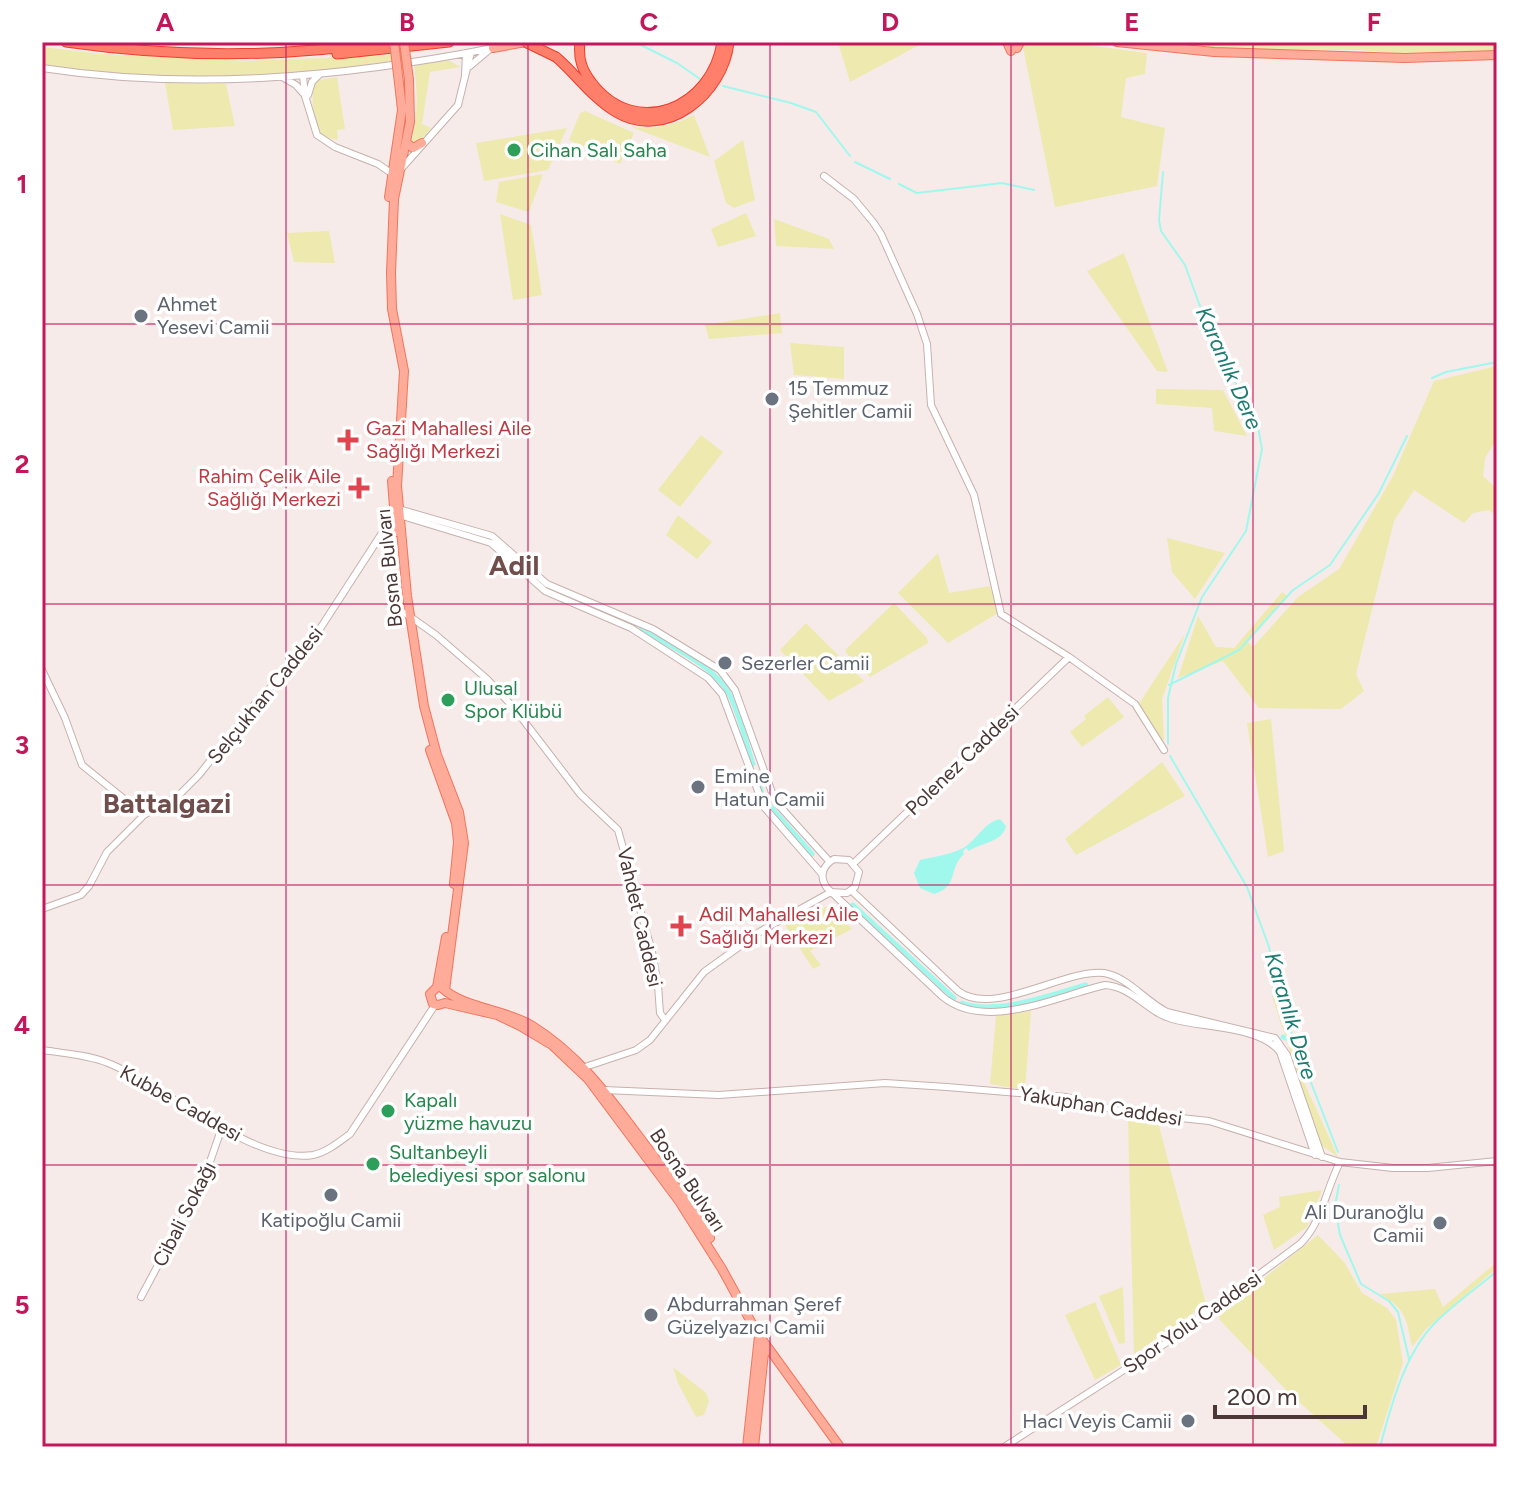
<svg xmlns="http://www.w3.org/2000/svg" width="1539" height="1489" viewBox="0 0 1539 1489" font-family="Figtree,sans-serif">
  <rect width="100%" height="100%" fill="#f6ebe9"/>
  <path fill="#eee9ae" d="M838,42h87l-75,40z
    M1025,42h39l83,11 -2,21 -19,4 -5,39 44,11 -8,58 -102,21 -32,-160z
    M1175,42h322v10l-91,2 -45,-4h-118l-37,-2z
    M42,47l58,7 149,7 143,-6 1,7c-31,3 -61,9 -92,11 -85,6 -175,5 -259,-9z
    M448,60l12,7 -30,5 -8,52 9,4 -15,18 -5,-2c7,-28 7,-50 3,-78z
    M337,77l8,52 -8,1 1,10c-7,-1 -13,-2 -18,-8 -8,-9 -9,-39 -5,-51z
    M165,83l61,1 9,42 -62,4z
    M585,111l49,22 -14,31 -51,-24 11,-27z
    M694,115l16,42 -79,-30c25,2 41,-1 63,-12z
    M567,128l-19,42 -64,11 -8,-38z
    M743,140l12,60 -21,8 -8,-5 -12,-42z
    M543,174l-14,38 -33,-10 3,-20z
    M746,213l10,23 -38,11 -7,-18z
    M500,214l31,11 11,70 -29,5z
    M774,219l55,20 5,10 -58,-3z
    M329,231l6,32 -41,-1 -7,-29z
    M1124,253l44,119 -11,-1 -70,-100z
    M780,313l2,20 -73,6 -4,-14z
    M790,343l54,4v32l-50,-4z
    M1497,366v73l-12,19 -2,18 14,13v27l-8,-6 -16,3 -9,10 -50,-33 -20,31 -38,153 8,17 -23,18 -82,-1 -36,-47 -45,17 20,-62 18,31 18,1 48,-56 6,4 -40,46 5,5 45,-50 41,-28 54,-93 41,-95z
    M1156,389l67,1 24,46 -33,-5 -2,-23 -56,-4z
    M701,435l22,17 -43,55 -22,-17z
    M678,515l34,27 -15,17 -31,-24z
    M1167,538l58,15 -30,46 -23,-27z
    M938,553l11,40 41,-7 8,27 -50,30 -50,-50z
    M894,603l33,35 1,5 -58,34 -23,-23 -2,-4z
    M806,623l58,58 -35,20 -49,-51z
    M1185,634l-23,65 2,41 -3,1 -23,-36z
    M1108,697l16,20 -42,30 -12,-15 16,-13 -2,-3z
    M1271,719l13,132 -16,6 -21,-134z
    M1162,762l23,34 -109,59 -11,-16z
    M830,905l22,24 -42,22 11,14 -8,4 -28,-44z
    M1272,996h2l28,82 36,79 -17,-12z
    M1031,1011l-6,79 -35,-6 6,-68z
    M1128,1119l30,3 48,182 -72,50z
    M1322,1190l-15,37 -33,23 -11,-35 17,-8 -1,-10z
    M1318,1235l26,27 18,31 25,15 9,12 7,43 -27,84h-27l-62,-56 -68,-72v-5z
    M1497,1262v6l-71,61 -14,18c-6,-29 -5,-37 -32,-53l55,-5 8,18z
    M1123,1287l2,56 -6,1 -20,-48z
    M1095,1302l26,63 -26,15 -30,-65z
    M673,1367l33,26 3,8 -5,14 -8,2 -18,-34z"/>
  <path fill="#a0f8ed" d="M1000,819l6,7c-4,17 -24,16 -37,25l-3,-3 -3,3 1,3c-16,14 -5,33 -30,40l-14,-6 -6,-15 6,-13c16,-4 31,-5 45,-13 13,-9 20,-25 35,-28z"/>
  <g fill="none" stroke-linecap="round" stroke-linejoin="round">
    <path stroke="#a0f8ed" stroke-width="2" d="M635,42l42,21 23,16
      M723,86l68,17 25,9 34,44
      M855,162l35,17
      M1163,172l-4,48 2,11 24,34 24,66 49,96 4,22 -16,82 -44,66 -26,67 -8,34v46
      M899,184l18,9 85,-10 32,7
      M1432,378l14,-6 51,-10
      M1169,685l70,-35 54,-60 37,-25 49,-72 28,-57
      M1170,756l77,131 22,60 9,43 13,41 47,121
      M1339,1185l-4,21 5,29 21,49 28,17 9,11 11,47
      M1380,1447c11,-41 25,-94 55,-124 19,-19 42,-35 62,-52"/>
    <path stroke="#a0f8ed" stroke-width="5" d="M602,612l31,13
      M641,630c26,14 72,35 87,62 12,21 17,49 25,72
      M760,786l3,12 49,56
      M853,905l101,93
      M962,1003c35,13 89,-9 124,-18
      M1283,1037l11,4"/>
    <defs>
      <path id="minor" d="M470,66l19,-16
        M42,68c150,23 303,9 451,-20
        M465,75l1,-22
        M303,76l2,20 12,39 18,12 43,17 16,11
        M284,78l12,7 7,8
        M308,95l4,-13 8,-8
        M401,169l57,-64 13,-53
        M824,176l30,23 19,23 8,12 36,80 10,30 4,61 43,90 27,119 68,43 66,47 29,46
        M395,508l97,28 55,48 106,45 67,41 15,20 40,111 54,60
        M405,613l31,22 51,44 27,29 66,86 38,36 34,122 6,33 2,28 5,7
        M42,670l23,48 17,47 62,50
        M854,863l215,-206
        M852,891l106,100c35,27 108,-23 146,-18 24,4 41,28 63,39l108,26 12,17 35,102
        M831,892l16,1 8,-6 4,-15 -10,-12 -15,-1c-12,7 -15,18 -7,29l116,109c43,35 114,-1 162,-12 28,2 42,27 67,34 31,9 88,7 108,33l35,103
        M42,909l39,-14 8,-9 18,-34 37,-37 34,-19 21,-21 58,-74 46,-46 90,-139 6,-1 92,28 54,48 86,37 77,50 14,16 42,113 58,67
        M42,1050c21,3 46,5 66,13 56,22 146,102 205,92 14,-3 26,-13 37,-21l85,-129
        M585,1067l51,-17 14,-10 54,-68 57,-41 70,-39
        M604,1090l115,5 166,-12 62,4 119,10 58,15 85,9 131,41 53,6h35l69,-7
        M141,1297l63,-118 17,-49
        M1004,1447l162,-104 134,-99c22,-21 26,-55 40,-82"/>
      <path id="major" d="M1007,42l4,9
        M1117,42l97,10 191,6 92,-3
        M493,48l33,-6
        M1017,48l3,-6
        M409,80l1,42 -16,77 -3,74 1,36 12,62 -7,115 10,110 17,110 13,49 22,57 5,31 -19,147
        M407,143l6,5 9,-5
        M389,197l13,-87 -3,-27
        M392,481l4,51
        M430,750l26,73 2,19 -4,42
        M437,987l9,-50
        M437,987l-7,7 3,10 5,1 7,-2 52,12 23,11 32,19 36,34 91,122 43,68 34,62 84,116
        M442,988c22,20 62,21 89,37 47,29 77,70 109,113 25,33 49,65 70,100
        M747,1447l12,-111
        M754,1447l11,-103"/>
      <path id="highway" d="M66,42c105,15 213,16 318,0
        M580,42c-2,17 2,28 12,41 44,57 120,25 130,-41
        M337,54l112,-12
        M556,57c20,17 36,41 60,55 50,30 108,-19 113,-70"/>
    </defs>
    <use href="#minor" stroke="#c6b1ad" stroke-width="8"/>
    <use href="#major" stroke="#f1755d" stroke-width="10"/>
    <use href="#highway" stroke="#ee3e2b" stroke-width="11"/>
    <use href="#minor" stroke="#fff" stroke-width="6"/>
    <use href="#major" stroke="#ffab99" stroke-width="8"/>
    <use href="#highway" stroke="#ff7f6b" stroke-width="9"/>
    <defs>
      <path id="major-bridge" d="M394,42l5,41
        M404,42l5,38"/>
      <path id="highway-bridge" d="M525,42l31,15"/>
    </defs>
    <use href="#major-bridge" stroke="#f1755d" stroke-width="10" stroke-linecap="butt"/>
    <use href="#highway-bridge" stroke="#ee3e2b" stroke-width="11" stroke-linecap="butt"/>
    <use href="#major-bridge" stroke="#ffab99" stroke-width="8"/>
    <use href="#highway-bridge" stroke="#ff7f6b" stroke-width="9"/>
  </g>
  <path fill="none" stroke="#c2185b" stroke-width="2" stroke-opacity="0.55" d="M286,42v1405M528,42v1405M770,42v1405M1011,42v1405M1253,42v1405M42,324h1455M42,604h1455M42,885h1455M42,1165h1455"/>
  <g fill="#2e9e5b" stroke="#fff" stroke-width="3">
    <circle cx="514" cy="150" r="8"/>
    <circle cx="448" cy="700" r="8"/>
    <circle cx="388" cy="1111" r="8"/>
    <circle cx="373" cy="1164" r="8"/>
  </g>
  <g fill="#6b7280" stroke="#fff" stroke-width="3">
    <circle cx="141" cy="316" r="8"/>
    <circle cx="772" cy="399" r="8"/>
    <circle cx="725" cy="663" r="8"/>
    <circle cx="698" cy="787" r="8"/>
    <circle cx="331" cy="1195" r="8"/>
    <circle cx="1440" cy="1223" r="8"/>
    <circle cx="651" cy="1315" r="8"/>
    <circle cx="1188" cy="1421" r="8"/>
  </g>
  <g fill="#e0444e" stroke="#fff" stroke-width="3">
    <path d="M344 428h8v8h8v8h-8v8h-8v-8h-8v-8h8z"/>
    <path d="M355 476h8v8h8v8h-8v8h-8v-8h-8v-8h8z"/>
    <path d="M677 914h8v8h8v8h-8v8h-8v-8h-8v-8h8z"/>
  </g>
  <g text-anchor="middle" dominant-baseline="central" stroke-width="7" stroke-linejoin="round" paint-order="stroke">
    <g font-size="20" fill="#27864d" stroke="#fff" text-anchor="start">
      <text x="530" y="150">Cihan Salı Saha</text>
      <text x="464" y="688">Ulusal<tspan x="464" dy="23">Spor Klübü</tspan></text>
      <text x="404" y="1100">Kapalı<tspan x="404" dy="23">yüzme havuzu</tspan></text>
      <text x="389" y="1152">Sultanbeyli<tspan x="389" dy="23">belediyesi spor salonu</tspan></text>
    </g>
    <g font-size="20" fill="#5b616d" stroke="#fff" text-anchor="start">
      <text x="157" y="304">Ahmet<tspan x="157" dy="23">Yesevi Camii</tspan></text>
      <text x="788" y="388">15 Temmuz<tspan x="788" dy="23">Şehitler Camii</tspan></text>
      <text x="741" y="663">Sezerler Camii</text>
      <text x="714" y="776">Emine<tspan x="714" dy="23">Hatun Camii</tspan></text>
      <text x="1424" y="1212" text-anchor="end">Ali Duranoğlu<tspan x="1424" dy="23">Camii</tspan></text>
      <text x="331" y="1220" text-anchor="middle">Katipoğlu Camii</text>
      <text x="667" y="1304">Abdurrahman Şeref<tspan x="667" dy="23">Güzelyazıcı Camii</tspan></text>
      <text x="1172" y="1421" text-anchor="end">Hacı Veyis Camii</text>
    </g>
    <g font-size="20" fill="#be3a42" stroke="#fff" text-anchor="start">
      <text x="366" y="428">Gazi Mahallesi Aile<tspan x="366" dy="23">Sağlığı Merkezi</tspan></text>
      <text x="341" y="476" text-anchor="end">Rahim Çelik Aile<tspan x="341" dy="23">Sağlığı Merkezi</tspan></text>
      <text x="699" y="914">Adil Mahallesi Aile<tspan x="699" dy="23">Sağlığı Merkezi</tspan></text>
    </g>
    <g font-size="20" fill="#4b3836" stroke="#fff">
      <text transform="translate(389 568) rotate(-96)">Bosna Bulvarı</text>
      <text transform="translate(265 695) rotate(-51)">Selçukhan Caddesi</text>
      <text transform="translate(962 760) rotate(-44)">Polenez Caddesi</text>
      <text transform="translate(640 917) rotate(77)">Vahdet Caddesi</text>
      <text transform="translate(181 1103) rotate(29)">Kubbe Caddesi</text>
      <text transform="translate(1101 1106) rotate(9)">Yakuphan Caddesi</text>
      <text transform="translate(688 1180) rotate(56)">Bosna Bulvarı</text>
      <text transform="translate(184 1214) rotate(-63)">Cibali Sokağı</text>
      <text transform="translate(1192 1322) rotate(-35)">Spor Yolu Caddesi</text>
    </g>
    <g font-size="22" font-style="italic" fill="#1c7c71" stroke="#fff">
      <text transform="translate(1229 368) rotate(66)">Karanlık Dere</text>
      <text transform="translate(1291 1016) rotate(73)">Karanlık Dere</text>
    </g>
    <g font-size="28" font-weight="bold" fill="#6f4e4c" stroke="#fff">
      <text x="514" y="565">Adil</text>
      <text x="167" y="803">Battalgazi</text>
    </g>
  </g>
  <rect width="1539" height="1489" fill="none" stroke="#ffffff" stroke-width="88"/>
  <path d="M1215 1405v12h150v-12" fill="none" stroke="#4b3836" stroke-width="4"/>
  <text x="1227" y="1405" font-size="24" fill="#4b3836" stroke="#ffffff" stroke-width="6" paint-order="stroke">200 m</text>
  <rect x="44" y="44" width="1451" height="1401" fill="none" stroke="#c2185b" stroke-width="3"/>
  <g font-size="26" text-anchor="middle" font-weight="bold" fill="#c2185b">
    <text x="165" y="31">A</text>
    <text x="407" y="31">B</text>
    <text x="649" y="31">C</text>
    <text x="890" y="31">D</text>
    <text x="1132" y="31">E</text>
    <text x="1374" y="31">F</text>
    <text x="22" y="193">1</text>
    <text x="22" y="473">2</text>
    <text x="22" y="754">3</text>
    <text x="22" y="1034">4</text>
    <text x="22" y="1314">5</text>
  </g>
</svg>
